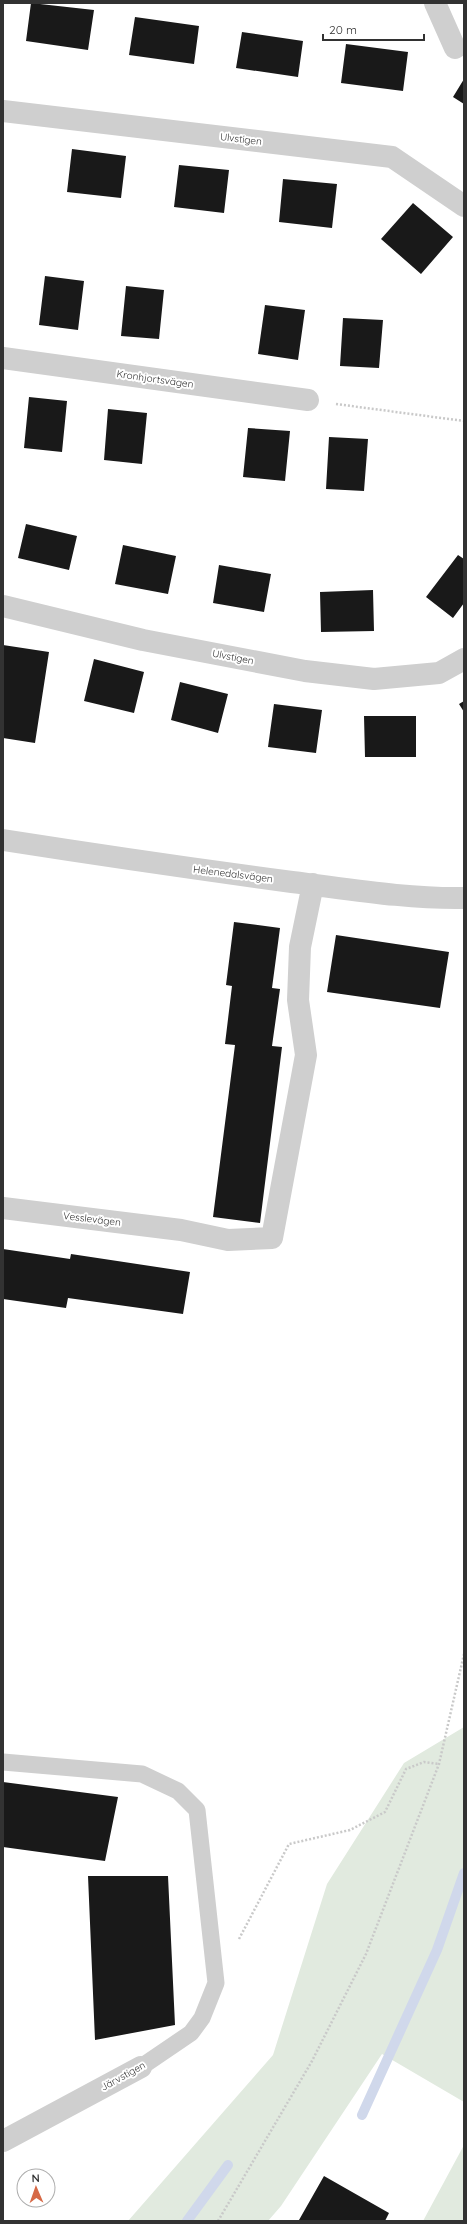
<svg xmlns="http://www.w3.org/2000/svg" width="467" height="2224" viewBox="0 0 467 2224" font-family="Quicksand,sans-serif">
  <rect width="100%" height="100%" fill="#fff"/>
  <path fill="#e1eadf" d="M464,1727v375l-82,-48 -101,152 -13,15h-140l145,-166 54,-171 77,-121z
    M464,2145v76h-41z"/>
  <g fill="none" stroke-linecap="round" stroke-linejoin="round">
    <path stroke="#d0d8eb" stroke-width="10" d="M362,2115l75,-165 27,-77
      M187,2221l41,-56"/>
  </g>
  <path fill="#191919" d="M31,3l63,7 -6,40 -62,-9z
    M135,17l64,9 -5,38 -65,-9z
    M242,32l61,9 -5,36 -62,-9z
    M346,44l62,8 -5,39 -62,-8z
    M464,79v25l-11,-7z
    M72,149l54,7 -5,42 -54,-6z
    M179,165l50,5 -5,43 -50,-6z
    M283,179l54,5 -5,44 -53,-6z
    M413,203l40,34 -32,37 -40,-35z
    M45,276l39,5 -6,49 -39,-5z
    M126,286l38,4 -5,49 -38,-3z
    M265,305l40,5 -7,50 -40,-6z
    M343,318l40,2 -4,48 -39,-2z
    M29,397l38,4 -5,51 -38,-4z
    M108,409l39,4 -5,51 -38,-4z
    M248,428l42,3 -5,50 -42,-4z
    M329,437l39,2 -4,52 -38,-2z
    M26,524l51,12 -8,34 -51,-12z
    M123,545l53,11 -8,38 -53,-10z
    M458,555l6,4v44l-11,15 -27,-21z
    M219,565l52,9 -7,38 -51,-9z
    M373,590l1,41 -53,1 -1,-40z
    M3,645l46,7 -14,91 -32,-5z
    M94,659l50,13 -10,41 -50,-12z
    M180,682l48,12 -10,39 -47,-13z
    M464,701v11l-5,-8z
    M274,704l48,6 -6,43 -48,-6z
    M364,716h52v41h-51z
    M234,922l46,6 -8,60 8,1 -8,57 10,1 -22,176 -47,-6 22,-172 -10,-1 7,-58 -6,-1z
    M336,935l113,17 -9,56 -113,-16z
    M3,1249l67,10 1,-5 119,18 -7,42 -115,-16 -2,10 -63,-9z
    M3,1782l115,15 -13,64 -102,-14z
    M88,1876h80l7,149 -80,15z
    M324,2176l65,37 -4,8 -86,-1z"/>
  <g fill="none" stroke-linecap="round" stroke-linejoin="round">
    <path stroke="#c9c9c9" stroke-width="2.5" stroke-dasharray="2 2" stroke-linecap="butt" d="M336,404l128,17
      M239,1939l50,-95 61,-14 35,-18 21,-43 18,-7 15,2
      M218,2221l94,-160 54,-107 73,-190 25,-110"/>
    <path stroke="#cfcfcf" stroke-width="17" d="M3,1762l139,12 36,17 19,19 19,173 -14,35 -11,15 -50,34"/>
    <path stroke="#cfcfcf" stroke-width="22" d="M435,3l20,45
      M3,111l389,46 72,49
      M3,358l305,42
      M3,606l140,34 162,31 69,8 65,-6 25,-14
      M3,840c96,15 192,29 289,42 57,7 114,17 172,16
      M3,1208l178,22 47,10 44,-2 34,-183 -8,-55 2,-53 13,-63
      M3,2141l138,-74"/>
  </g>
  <g text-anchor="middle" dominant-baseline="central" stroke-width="4" stroke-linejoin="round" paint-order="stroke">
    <g font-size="10" fill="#323232" stroke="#fff">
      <text transform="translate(241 139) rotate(7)">Ulvstigen</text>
      <text transform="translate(155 379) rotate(8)">Kronhjortsvägen</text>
      <text transform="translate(233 657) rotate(11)">Ulvstigen</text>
      <text transform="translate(233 874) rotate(7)">Helenedalsvägen</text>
      <text transform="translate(92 1219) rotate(7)">Vesslevägen</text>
      <text transform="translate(123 2076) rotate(-29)">Järvstigen</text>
    </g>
  </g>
  <rect width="467" height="2224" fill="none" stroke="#323232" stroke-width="8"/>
  <g transform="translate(36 2188) rotate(358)"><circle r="19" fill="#ffffff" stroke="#adadad"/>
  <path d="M0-3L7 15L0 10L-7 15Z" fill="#d66946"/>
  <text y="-6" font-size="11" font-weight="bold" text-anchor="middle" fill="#323232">N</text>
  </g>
  <path d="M323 34v6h101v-6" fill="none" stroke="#323232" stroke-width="2"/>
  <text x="329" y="34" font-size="12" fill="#323232" stroke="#ffffff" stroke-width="3" paint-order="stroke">20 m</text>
</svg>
